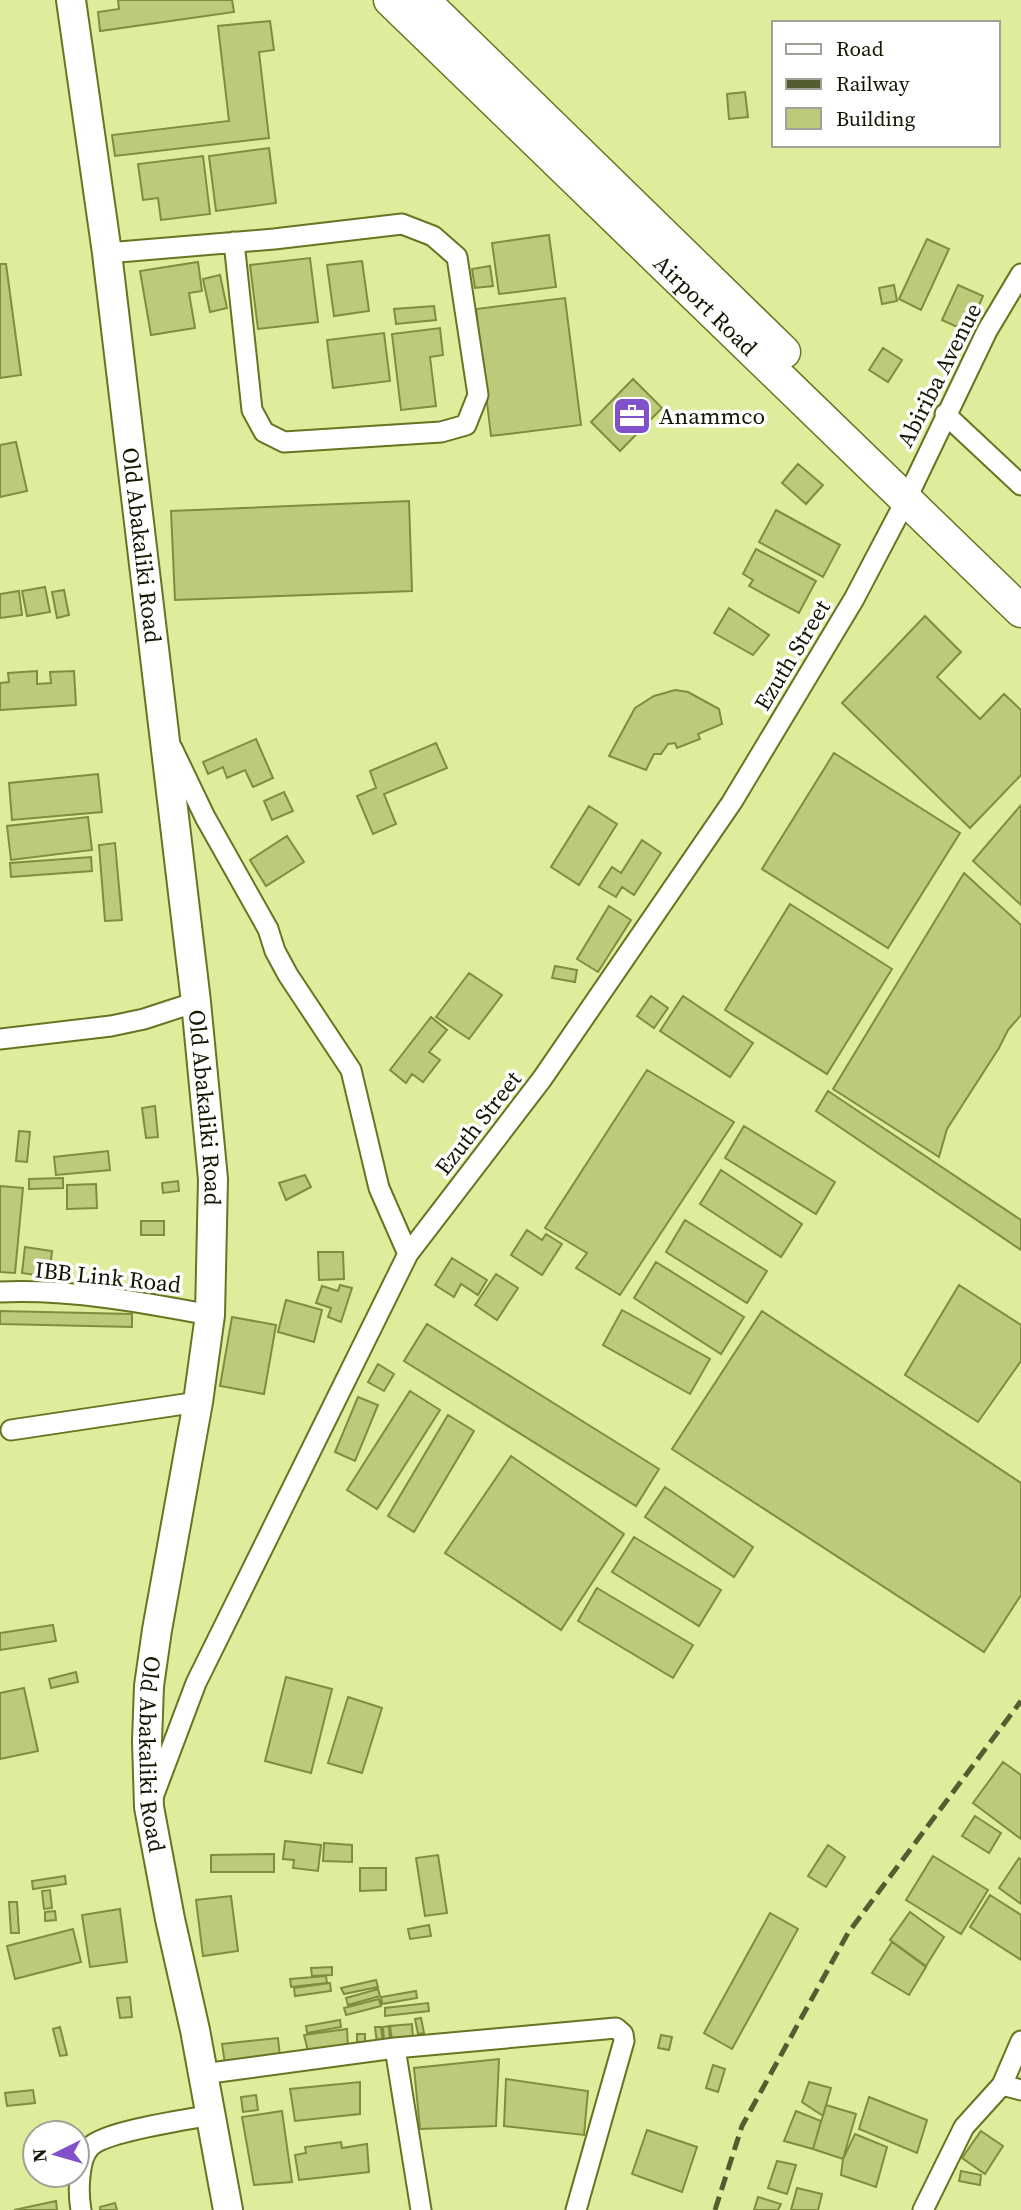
<svg xmlns="http://www.w3.org/2000/svg" width="1021" height="2210" viewBox="0 0 1021 2210" font-family="'Source Serif 4',serif">
  <rect width="100%" height="100%" fill="#dded9b"/>
  <path fill="#bbcb7a" stroke="#7f8e3d" stroke-width="2" d="M118,0h114l2,12 -134,19 -2,-19 21,-3z
    M270,21l4,29 -15,2 10,86 -154,18 -3,-21 117,-14 -11,-95z
    M745,92l3,25 -19,2 -2,-25z
    M269,148l7,55 -60,8 -7,-55z
    M203,156l7,58 -49,6 -3,-22 -15,2 -5,-36z
    M549,235l7,52 -57,7 -7,-51z
    M927,239l22,10 -28,61 -22,-11z
    M310,258l8,64 -60,7 -8,-64z
    M362,261l7,50 -35,5 -7,-51z
    M198,262l4,29 -13,2 6,35 -44,7 -11,-64z
    M0,264h6l15,111 -21,3z
    M490,266l3,20 -18,2 -3,-19z
    M220,275l7,33 -17,4 -7,-33z
    M894,285l3,16 -15,3 -3,-16z
    M958,285l25,11 -15,36 -26,-12z
    M565,298l16,127 -90,11 -15,-127z
    M434,306l2,14 -40,4 -2,-15z
    M440,328l3,27 -13,2 6,49 -35,4 -9,-76z
    M384,333l6,48 -57,7 -6,-48z
    M883,348l19,12 -14,22 -19,-12z
    M633,379l29,29 -42,43 -29,-29z
    M16,442l11,49 -27,6v-52z
    M798,464l25,21 -17,19 -24,-21z
    M409,501l3,90 -237,9 -4,-89z
    M776,510l64,35 -17,32 -64,-35z
    M756,549l60,32 -17,32 -50,-27 4,-6 -10,-6z
    M45,587l5,25 -23,4 -5,-25z
    M64,590l5,25 -12,3 -5,-26z
    M19,591l3,24 -22,3v-24z
    M729,608l40,27 -16,20 -39,-22z
    M925,616l36,36 -24,25 43,42 24,-25 17,16v65l-51,53 -128,-125z
    M37,671v13l14,-1 -1,-11 24,-1 2,34 -76,5v-27l9,-1 -1,-9z
    M675,690l13,2 31,17 3,15 -24,10 2,5 -23,9 -2,-5 -7,1 -7,10h-7l-8,16 -37,-14 26,-48 19,-12z
    M256,739l17,39 -20,9 -8,-17 -18,8 -4,-11 -15,7 -5,-12z
    M436,743l11,25 -63,26 12,30 -23,10 -16,-38 19,-8 -6,-17z
    M834,753l126,80 -72,115 -126,-79z
    M98,774l4,38 -90,8 -3,-37z
    M284,792l9,19 -21,9 -8,-19z
    M1021,805v100l-48,-44z
    M589,806l28,18 -38,61 -28,-18z
    M88,817l4,33 -81,10 -4,-34z
    M287,836l17,26 -38,24 -16,-26z
    M642,840l19,13 -27,42 -12,-8 -6,10 -17,-10 13,-20 9,6z
    M115,843l7,77 -17,1 -6,-76z
    M91,857l1,14 -81,6 -1,-14z
    M964,873l57,52v90l-13,15 -9,18 -52,81 -8,28 -106,-68z
    M790,904l102,65 -65,105 -102,-64z
    M609,906l22,14 -33,52 -21,-13z
    M555,966l22,4 -2,12 -23,-4z
    M469,973l33,22 -33,44 -33,-22z
    M651,996l17,12 -14,20 -17,-12z
    M683,996l70,47 -23,34 -70,-46z
    M431,1017l16,13 -18,22 11,8 -17,22 -11,-8 -6,9 -16,-13z
    M647,1070l87,52 -114,173 -44,-27 11,-15 -42,-25z
    M828,1091l193,129v30l-205,-139z
    M155,1106l3,31 -12,1 -4,-30z
    M744,1126l91,56 -19,32 -91,-56z
    M19,1131l11,1 -3,30 -11,-1z
    M108,1151l2,19 -54,5 -2,-18z
    M721,1170l81,54 -21,33 -81,-53z
    M305,1175l6,12 -25,13 -7,-17z
    M63,1178v10l-34,1v-10z
    M178,1181l1,10 -16,2 -1,-10z
    M96,1184l1,24 -30,1v-24z
    M0,1186l23,2 -8,85 -15,-1z
    M685,1220l82,51 -20,32 -81,-51z
    M141,1221h23v14h-23z
    M527,1230l15,10 4,-6 16,10 -20,31 -31,-20z
    M25,1247l27,4 -3,26 -27,-4z
    M318,1252h25l1,27 -25,1z
    M452,1258l35,22 -9,15 -17,-11 -7,13 -19,-12z
    M656,1262l88,55 -23,37 -87,-56z
    M496,1274l22,14 -21,32 -22,-15z
    M340,1285l12,3 -11,34 -13,-5 3,-9 -15,-5 6,-17 16,5z
    M959,1285l62,40v36l-43,61 -73,-47z
    M286,1300l36,10 -8,32 -36,-10z
    M622,1310l88,49 -20,35 -87,-49z
    M0,1311l132,3v13l-132,-3z
    M762,1311l259,172v112l-37,57 -312,-203z
    M232,1317l44,8 -12,69 -44,-8z
    M427,1324l232,145 -23,37 -232,-145z
    M378,1364l16,10 -10,17 -16,-9z
    M410,1391l30,19 -63,99 -30,-19z
    M358,1397l20,8 -23,56 -20,-9z
    M448,1415l26,16 -60,101 -26,-16z
    M511,1456l113,78 -63,96 -116,-77z
    M665,1487l88,60 -19,30 -89,-60z
    M634,1537l87,53 -22,36 -87,-54z
    M597,1588l96,57 -20,33 -95,-57z
    M53,1625l3,16 -56,9v-17z
    M76,1672l2,10 -27,6 -2,-9z
    M286,1677l46,12 -21,84 -46,-12z
    M24,1688l14,63 -38,8v-66z
    M348,1697l34,11 -20,65 -34,-10z
    M1003,1762l18,13v64l-48,-36z
    M975,1816l26,17 -12,20 -27,-17z
    M285,1841l36,4 -3,26 -25,-3 1,-8 -11,-1z
    M324,1843l28,2v17l-29,-1z
    M828,1845l17,12 -19,30 -18,-11z
    M274,1854v18h-63v-17z
    M438,1855l9,58 -22,3 -9,-58z
    M933,1856l55,34 -27,44 -55,-34z
    M1019,1858l2,2v44l-22,-16z
    M360,1868h26v22l-26,1z
    M65,1876l1,8 -33,5 -1,-8z
    M50,1890l2,18 -8,1 -2,-18z
    M990,1895l31,20v45l-51,-33z
    M231,1896l7,55 -35,5 -7,-56z
    M9,1902h8l2,31h-8z
    M120,1909l7,53 -37,5 -8,-52z
    M55,1911l1,9 -11,1v-9z
    M910,1912l34,25 -18,29 -36,-26z
    M770,1913l28,16 -66,120 -28,-16z
    M429,1925l2,11 -21,3 -2,-10z
    M73,1929l8,33 -66,17 -8,-33z
    M892,1942l34,25 -17,28 -37,-22z
    M332,1967v8l-20,1 -1,-8z
    M326,1976l1,7 -36,4 -1,-8z
    M376,1980l2,7 -34,7 -3,-6z
    M330,1983l1,8 -36,5 -1,-8z
    M378,1989l2,7 -32,9 -2,-7z
    M416,1991l1,7 -35,6 -1,-7z
    M130,1997l2,20 -12,1 -3,-20z
    M379,1999l2,7 -35,9 -2,-7z
    M428,2003l1,8 -44,5v-8z
    M421,2018l3,15 -6,1 -3,-15z
    M340,2020l1,7 -34,6 -1,-7z
    M412,2024l1,15 -21,1 -2,-14z
    M389,2026l1,14 -6,1 -1,-14z
    M60,2027l7,28 -7,1 -7,-27z
    M375,2027h6l2,16h-6z
    M347,2029l1,19 -39,7 -5,-20z
    M357,2034h8v8h-8z
    M661,2035l11,2 -3,13 -11,-2z
    M278,2038l2,19 -55,7 -3,-20z
    M499,2059l-3,67 -76,3 -6,-61z
    M713,2065l12,4 -7,23 -12,-4z
    M506,2079l82,12 -4,44 -80,-9z
    M360,2082v32l-65,7 -5,-32z
    M809,2082l22,6 -8,28 -21,-14z
    M33,2090l2,13 -28,3 -2,-13z
    M256,2095l2,15 -15,2 -2,-15z
    M869,2097l58,23 -10,33 -58,-24z
    M826,2105l30,9 -13,45 -30,-10z
    M282,2111l10,71 -38,3 -12,-68z
    M796,2111l25,10 -8,28 -29,-8z
    M647,2130l50,17 -15,45 -50,-18z
    M981,2131l22,15 -18,28 -23,-16z
    M855,2134l32,13 -11,40 -35,-12 2,-16z
    M341,2142l1,6 25,-4 2,28 -70,8 -4,-25 11,-2 -1,-6z
    M777,2161l19,4 -9,29 -19,-6z
    M961,2171l20,4 -1,10 -21,-4z
    M797,2188l25,6 -4,16h-27z
    M758,2197l23,7 -3,6h-24z
    M56,2201l1,9h-43z
    M115,2203l2,7h-17v-3z"/>
  <g fill="none" stroke-linecap="round" stroke-linejoin="round">
    <defs>
      <path id="street" d="M107,253l167,-14 128,-15 31,12 24,21 21,138 -12,30 -25,7 -157,10 -20,-10 -12,-22 -18,-168
        M945,414l76,71
        M172,748l33,69 63,112 7,22 13,24 63,95 28,118 29,66
        M0,1039l111,-13 33,-7 52,-17
        M0,1292c71,-3 141,10 210,23
        M11,1430l187,-28
        M153,1797l43,-114 212,-429 134,-175 190,-277 122,-203 52,-99 81,-169 34,-57
        M395,2048l26,162
        M203,2074l192,-26 221,-20 7,6 1,7 -48,169
        M1002,2085l19,5
        M81,2210c-3,-16 -3,-51 9,-63 15,-16 96,-27 121,-32
        M923,2210l41,-83 38,-42 19,-44"/>
      <g id="secondary">
        <path id="s1" d="M71,0l36,253 89,749 17,177 -3,136 -12,87 -41,228 -8,56 -2,55 2,66 21,112 25,111 33,180"/>
      </g>
      <g id="primary">
        <path id="s2" d="M390,0l631,611"/>
        <path d="M423,0l361,352"/>
      </g>
    </defs>
    <use href="#street" stroke="#677421" stroke-width="23"/>
    <use href="#secondary" stroke="#677421" stroke-width="32"/>
    <use href="#primary" stroke="#677421" stroke-width="35"/>
    <use href="#street" stroke="#fff" stroke-width="19"/>
    <use href="#secondary" stroke="#fff" stroke-width="28"/>
    <use href="#primary" stroke="#fff" stroke-width="32"/>
    <path stroke="#545d32" stroke-width="5" stroke-dasharray="14 7" stroke-linecap="butt" d="M715,2210l27,-84 106,-193 173,-232"/>
  </g>
  <defs>
    <symbol id="office-square" viewBox="-11 -11 22 22"><rect x="-9" y="-9" width="18" height="18" rx="4" fill="#8051ca" stroke="#fff"/><path d="M-6-3h4V-5.5h4V-3h4V5H-6ZM-1-4.5V-3h2v-1.5ZM-6 0V1H6V0Z" fill="#fff"/></symbol>
  </defs>
  <g fill-rule="evenodd">
    <use href="#office-square" x="610" y="394" width="44" height="44"/>
  </g>
  <g text-anchor="middle" dominant-baseline="central" stroke-width="7" stroke-linejoin="round" paint-order="stroke">
    <g font-size="23" fill="#121700" stroke="#fff">
      <text stroke="none"><textPath href="#s2" startOffset="439">Airport Road</textPath></text>
      <text transform="translate(939 375) rotate(-63)">Abiriba Avenue</text>
      <text stroke="none"><textPath href="#s1" startOffset="550">Old Abakaliki Road</textPath></text>
      <text transform="translate(792 655) rotate(-59)">Ezuth Street</text>
      <text stroke="none"><textPath href="#s1" startOffset="1116">Old Abakaliki Road</textPath></text>
      <text transform="translate(478 1123) rotate(-52)">Ezuth Street</text>
      <text transform="translate(108 1277) rotate(6)">IBB Link Road</text>
      <text stroke="none"><textPath href="#s1" startOffset="1768">Old Abakaliki Road</textPath></text>
    </g>
    <g font-size="23" fill="#121700" stroke="#fff" text-anchor="start">
      <text x="659" y="416">Anammco</text>
    </g>
  </g>
  <rect x="772" y="21" width="228" height="126" fill="#ffffff" stroke="#a0a299" stroke-width="2"/>
  <rect x="786" y="44" width="35" height="10" fill="#ffffff" stroke="#a0a299" stroke-width="2"/>
  <text x="836" y="56" font-size="21" fill="#121700">Road</text>
  <rect x="786" y="79" width="35" height="10" fill="#545d32" stroke="#a0a299" stroke-width="2"/>
  <text x="836" y="91" font-size="21" fill="#121700">Railway</text>
  <rect x="786" y="108" width="35" height="21" fill="#bbcb7a" stroke="#a0a299" stroke-width="2"/>
  <text x="836" y="126" font-size="21" fill="#121700">Building</text>
  <g transform="translate(56 2154) rotate(265)"><circle r="33" fill="#ffffff" stroke="#a0a299" stroke-width="2"/>
  <path d="M0-5L12 26L0 18L-12 26Z" fill="#8051ca"/>
  <text y="-10" font-size="19" font-weight="bold" text-anchor="middle" fill="#121700">N</text>
  </g>
</svg>
